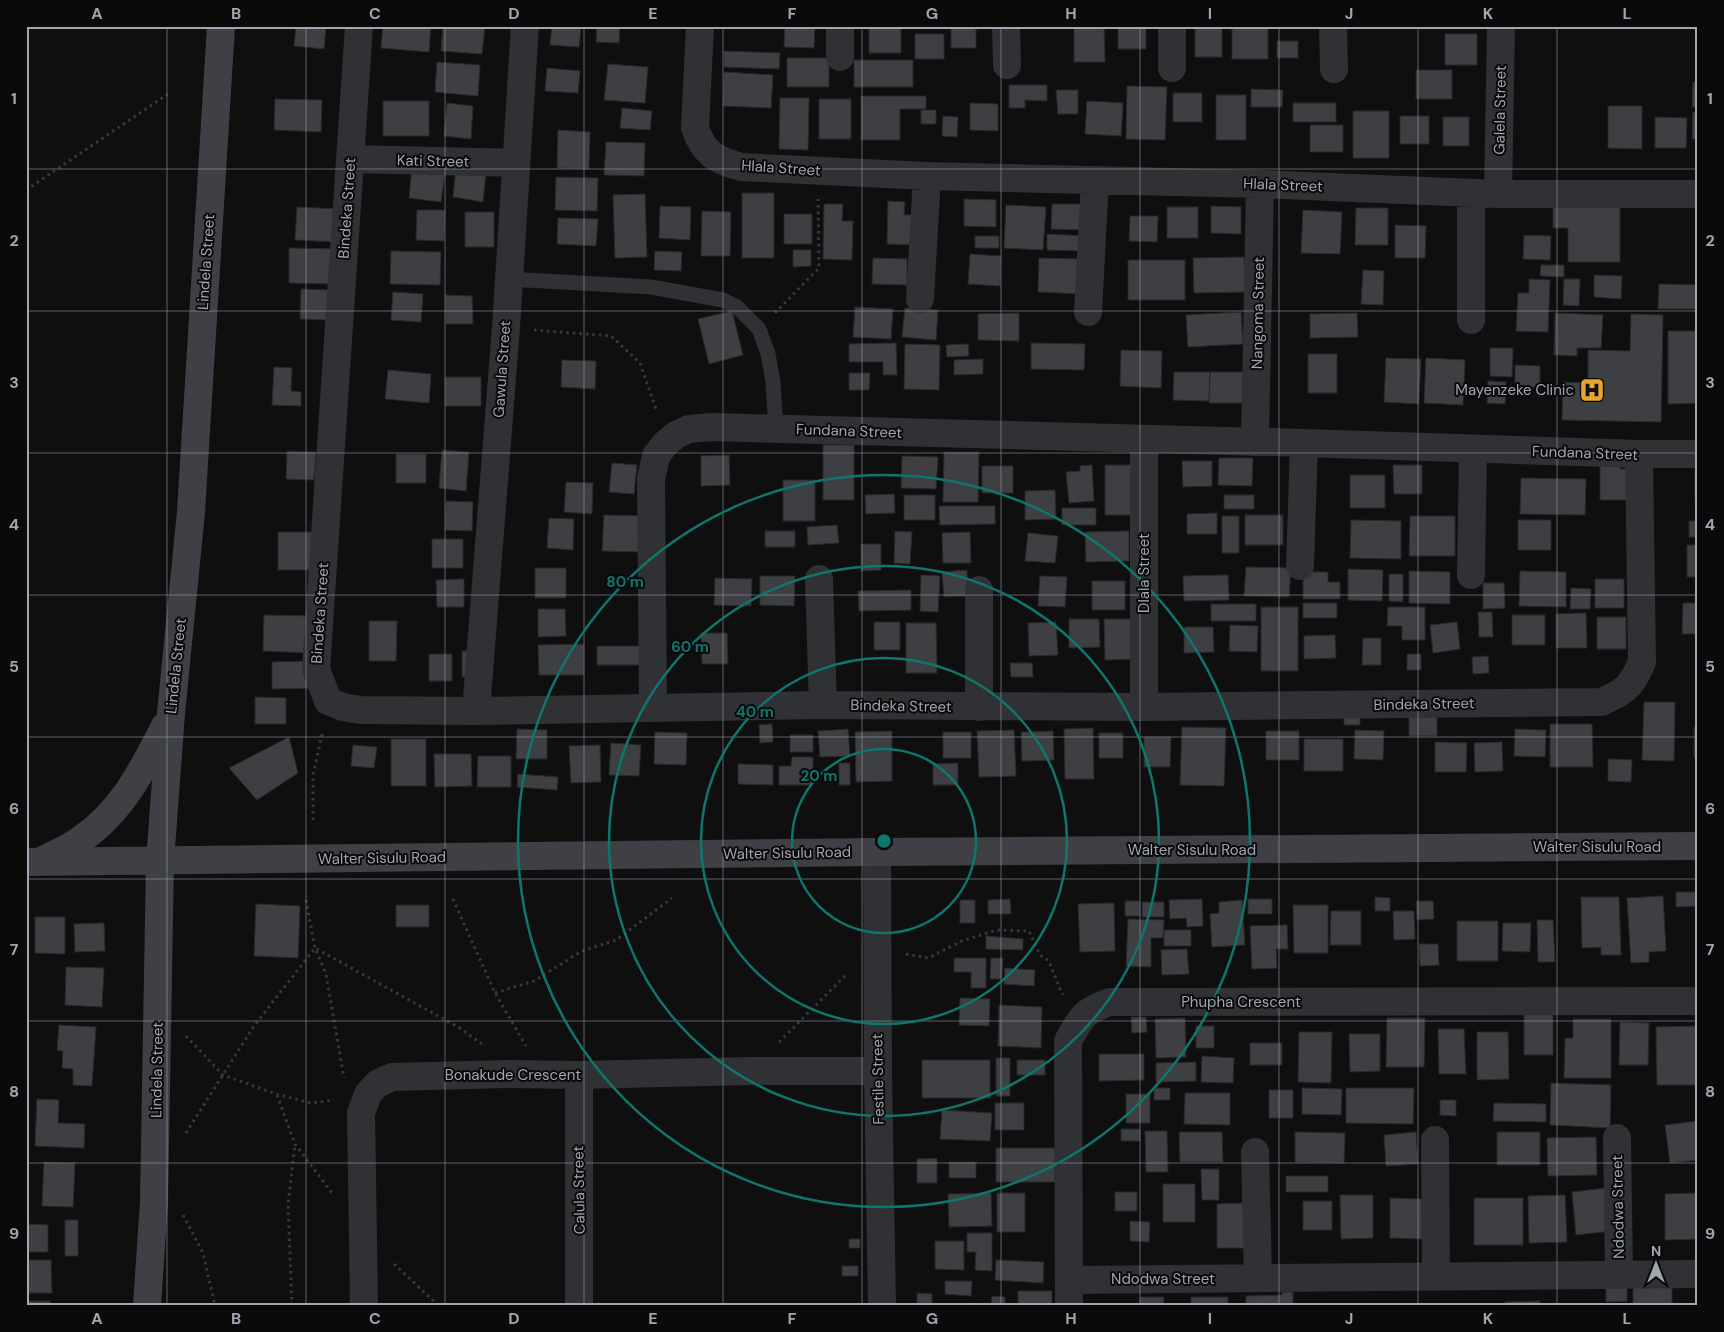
<svg xmlns="http://www.w3.org/2000/svg" width="1724" height="1332" viewBox="0 0 1724 1332" font-family="'DM Sans',sans-serif">
  <rect width="100%" height="100%" fill="#0f0f10"/>
  <path fill="#3e3f43" stroke="#29292c" d="M296,26h30l-2,23 -30,-3z
    M383,26h48l-2,26 -48,-4z
    M443,26h42l-3,28 -41,-3z
    M552,26h29l-2,21 -29,-2z
    M597,26h23l-1,17 -23,-1z
    M722,26h49v2h-49z
    M785,26h30l-1,22 -30,-1z
    M869,26h32v27h-32z
    M951,26h25v22h-25z
    M1074,26h30l1,36h-31z
    M1118,26h28v23h-28z
    M1232,26h36v33h-36z
    M1195,27h27v30h-27z
    M915,34h29v25h-29z
    M1445,34h32v31h-32z
    M1277,41h21v17h-21z
    M724,51l56,2 -1,16 -55,-2z
    M787,58h42v29h-42z
    M854,60h59v27h-59z
    M437,62l43,3 -2,31 -43,-4z
    M608,64l40,3 -3,36 -41,-3z
    M547,68l33,3 -2,22 -33,-2z
    M1416,70h36v29h-36z
    M724,72l49,3 -2,33 -48,-2z
    M1693,82h5v25h-6z
    M1009,85h38v16l-22,-1v8h-16z
    M1127,86l40,1 -2,53 -39,-1z
    M1251,89l32,1 -1,17h-31z
    M1056,90h22v24h-20z
    M1173,93h29v29h-29z
    M1216,95h30v45h-30z
    M861,96h65v13h-26v31h-39z
    M780,98h29l-1,52 -29,-1z
    M275,99l47,1 -1,32 -47,-2z
    M819,99h32v40h-32z
    M383,101h46v35h-46z
    M1087,101l36,2 -2,33 -36,-2z
    M447,103l26,3 -2,33 -27,-3z
    M970,103l28,1v27l-28,-1z
    M1293,103h43v19h-43z
    M1608,106h34v43l-34,-1z
    M622,108l30,3 -2,19 -30,-2z
    M921,110h15v14h-15z
    M1353,111h36v47h-36z
    M1693,112h5v27h-6z
    M943,116l15,1 -1,20 -15,-1z
    M1400,116h29v28h-29z
    M1443,117h26v29h-26z
    M1655,117l32,1 -1,30h-31z
    M1310,125h33v27h-33z
    M558,130l32,2 -1,37 -32,-1z
    M606,142l39,1 -1,33 -40,-1z
    M412,167l33,4 -4,31 -32,-4z
    M456,168l30,4 -3,30 -30,-5z
    M556,177l42,1 -1,33 -42,-1z
    M742,193h32v65h-32z
    M645,194l2,63 -32,1 -2,-63z
    M964,199l32,1v27l-32,-1z
    M888,201l17,1 -1,13h13l-1,30 -29,-1z
    M824,204h19l-1,17h11l-1,39 -29,-1z
    M1052,204h33l-1,26 -33,-1z
    M1553,204h67v58h-52v-34h-15z
    M1006,205l40,2 -3,43 -39,-2z
    M660,206l31,1 -1,33 -31,-2z
    M1211,206l30,1v27l-30,-1z
    M297,207l42,2 -2,33 -42,-2z
    M1167,207h31v31h-31z
    M1356,208h32v37h-33z
    M417,210h28l-1,31 -28,-1z
    M1303,210l39,2 -2,42 -39,-1z
    M702,211l29,1 -1,44h-29z
    M465,212h29v35h-29z
    M784,214h28v30h-28z
    M1130,216h28l-1,26 -28,-1z
    M558,218l40,1 -2,27 -39,-2z
    M1395,225l31,1 -1,32h-30z
    M1047,234l38,2v15l-38,-1z
    M1524,235l27,1 -1,24 -27,-1z
    M975,236h24v12h-24z
    M289,248l48,1 -1,35 -47,-1z
    M793,250h18v16l-18,1z
    M391,251l50,1 -1,33 -50,-1z
    M655,251l27,1 -1,19 -27,-1z
    M970,254l31,2 -1,30 -32,-2z
    M1244,257l2,35 -52,1 -1,-35z
    M873,258l34,1v26l-35,-1z
    M1039,258l44,1 -2,35 -43,-2z
    M1128,260h57v40h-57z
    M1541,265h23v12l-24,-1z
    M1363,270l21,1 -1,34 -22,-1z
    M1594,275l28,1 -1,23 -27,-2z
    M1529,279l21,1 -2,52 -32,-1 2,-38h11z
    M1564,279h16l-1,27 -16,-1z
    M1659,284l39,1v24h-40z
    M301,289l29,1 -2,30 -28,-1z
    M393,292l30,2 -2,28 -30,-2z
    M445,295l27,1 1,28h-27z
    M855,307l38,2 -2,30 -38,-2z
    M905,308l33,2 -2,30 -34,-3z
    M732,311l11,44 -34,9 -11,-45z
    M1241,312l2,32 -55,3 -2,-32z
    M1019,313v28l-41,-1v-26z
    M1357,313l1,24 -48,1v-24z
    M1555,313l48,2 -2,33h-24v8l-23,-1z
    M1631,314l32,1 -2,107 -99,-2 1,-38 25,1v-33l42,1z
    M1668,331h30v72l-30,1z
    M896,343l1,32h-14v-13h-34v-18z
    M1031,343l54,1 -1,26 -53,-1z
    M905,344l35,1 -1,45 -35,-1z
    M968,344l1,12 -22,1 -1,-12z
    M1490,348h23l-1,29 -22,-1z
    M1121,350l41,1 -1,37 -41,-2z
    M1308,354h29v39h-29z
    M1386,358l35,1 -2,45 -35,-2z
    M1426,358l39,2 -2,45 -39,-2z
    M983,359v15l-29,1v-15z
    M562,360l34,1 -1,28 -34,-2z
    M1515,365l25,1v22l-25,-1z
    M274,367l18,1 -1,23 10,1v14l-29,-1z
    M388,370l43,4 -2,29 -44,-4z
    M1174,372h36l-1,29 -36,-1z
    M1210,372h39v31h-40z
    M849,373h21l-1,17h-20z
    M445,377h36v29h-36z
    M1488,381l18,1 -1,22 -18,-1z
    M823,445h31v55h-31z
    M442,450l27,2 -3,39 -27,-3z
    M287,451l29,1 -2,28 -28,-1z
    M944,452h35l-1,50h-35z
    M396,454h30v29h-30z
    M729,455l1,30 -29,1v-30z
    M902,456l36,1 -2,32 -35,-1z
    M1219,458h34l-1,28 -34,-1z
    M1600,460h20v9h15v31h-35z
    M1182,461h30v25l-29,1z
    M612,463l25,2 -3,29 -25,-2z
    M1092,465l2,36 -25,2 -3,-31 14,-1v-5z
    M1105,465h32v50h-32z
    M1393,465h29v29h-28z
    M982,466h31v27h-31z
    M1695,471h3v29h-3z
    M1350,475h35v33h-35z
    M1521,478l65,1 -1,36 -65,-1z
    M783,480h32v41h-32z
    M566,482l27,1 -1,31 -28,-2z
    M1055,490l1,29 -31,1v-29z
    M894,494l1,19 -29,1 -1,-19z
    M904,495h31v25h-31z
    M1224,495h30v14h-30z
    M446,501l27,1 -1,29 -27,-1z
    M939,506h56v18l-55,1z
    M1062,508h34v17h-34z
    M1217,513v21h-30v-20z
    M604,515l40,1 -2,36 -40,-1z
    M1245,515h38v30h-38z
    M1222,516h17v37h-17z
    M1410,516h45v40h-46z
    M549,518l25,1 -1,31 -26,-2z
    M1351,520l50,1v38l-51,-1z
    M1518,520h33v30h-33z
    M1689,521h9v16h-9z
    M837,525l2,18 -31,2 -1,-18z
    M765,531h30v16h-30z
    M895,531l17,1 -2,32 -16,-1z
    M1129,531v30l-43,1 -1,-30z
    M278,532h38v38h-38z
    M970,532l1,31h-28l-1,-30z
    M1028,533l30,3 -3,27 -30,-2z
    M432,539h31v29h-31z
    M861,544h20v26l-20,1z
    M1687,545h11v32h-11z
    M1246,567l45,1 -2,29 -45,-1z
    M535,568h31v30h-31z
    M1348,569l35,1 -1,31 -34,-1z
    M967,570l1,26 -24,1 -2,-25z
    M1409,571l41,1v32l-41,-1z
    M1520,571l46,1v35l-47,-1z
    M1303,572h25v10h12v17h-37z
    M1389,574h14v28l-14,-1z
    M921,575l19,1 -2,36 -18,-1z
    M1228,575l1,25 -45,1 -1,-25z
    M760,576h35l-1,30 -34,-1z
    M1040,576l27,1 -2,30 -27,-1z
    M715,578l37,1 -1,27 -37,-1z
    M464,579v28h-27l-1,-27z
    M1595,579h29v29h-29z
    M1092,581h33v29h-33z
    M1483,583h21l1,25 -22,1z
    M1571,588l20,1 -1,20h-20z
    M911,590v20l-52,1 -1,-20z
    M1303,603h34v15h-34z
    M1683,603h15v31h-16z
    M1211,604h45v17h-45z
    M1261,607h37v64h-37z
    M1388,607h37v33h-23v-14h-15z
    M538,609h27l1,27 -28,1z
    M1478,612h14l1,25h-14z
    M1586,613l1,35h-31v-34z
    M264,615l48,1 -1,37 -48,-2z
    M1512,615h33v30h-33z
    M1597,617h29v32h-29z
    M1069,619h30l1,28 -31,1z
    M1104,619h31l1,40 -31,1z
    M369,621h28l-1,40h-27z
    M874,622h26v28h-26z
    M1056,622l2,33 -29,1 -1,-33z
    M1457,622l3,27 -27,4 -3,-28z
    M906,623h30l1,50h-31z
    M1230,625l28,1 -1,26 -28,-1z
    M1184,627h29l1,25 -30,1z
    M701,633h26l1,31h-26z
    M1335,635l1,23 -32,1v-23z
    M1363,638h18v27h-19z
    M584,644v31h-45l-1,-30z
    M597,646h51v19h-51z
    M462,651h13l-1,27 -12,-1z
    M429,654h23v27h-23z
    M1407,654h14v16h-14z
    M1488,656l1,17 -16,1 -1,-17z
    M313,661l1,27 -42,1v-27z
    M1010,663h22l1,14h-22z
    M255,697l31,1v26h-31z
    M1644,702h31l-1,59 -32,-1z
    M1360,709v16h-16v-15z
    M1409,715h28v21h-28z
    M772,724l1,18 -13,1 -1,-18z
    M1550,724h42l1,43h-43z
    M1182,727l44,1 -2,58 -44,-1z
    M1694,727h4v30h-4z
    M1093,728l1,51h-29l-1,-50z
    M517,729l30,1v29h-31z
    M848,729l2,27 -30,1 -2,-26z
    M1515,729l31,1 -1,27 -31,-1z
    M1014,730l2,46 -37,1 -2,-46z
    M1355,730l29,1 -1,29 -29,-1z
    M892,731v50l-36,1 -1,-50z
    M1053,731l1,29 -32,1 -1,-29z
    M1266,731h33v29h-33z
    M655,732l32,1 -1,32 -32,-1z
    M943,732h28v26h-28z
    M1099,733h24v25h-24z
    M790,735h23v17h-23z
    M289,737l9,36 -41,27 -28,-32z
    M1144,737h27l-1,30h-26z
    M391,739h35v47h-35z
    M1304,739h39v32h-39z
    M1435,742l32,1 -1,29h-31z
    M1502,742l1,29 -28,1 -1,-29z
    M611,743l30,2 -2,31 -30,-1z
    M353,745l24,2 -3,21 -23,-2z
    M600,745l1,37 -30,1 -2,-37z
    M434,754h37l1,32 -37,1z
    M478,756h33v31h-34z
    M792,757h21v28h-34v-19h12z
    M1608,759l24,1 -1,22 -23,-1z
    M839,763h11v22h-11z
    M958,763v22h-25v-21z
    M738,764l35,1v20l-35,-1z
    M518,774l40,3 -1,13 -40,-3z
    M1676,892h21v14l-21,1z
    M1663,896l3,55 -17,1v10l-18,1 -4,-65z
    M1375,897l15,1v13h-15z
    M1581,897h38l2,58h-20v-8l-19,1z
    M1010,899l1,15h-23v-14z
    M1202,899l1,27 -16,1 -1,-9 -16,1 -1,-19z
    M1248,899h24v15h-24z
    M960,900h15v23h-15z
    M1242,900l3,45 -33,2 -2,-33 9,-1v-11z
    M1125,901h15v15h-15z
    M1416,901h17l1,18 -17,1z
    M1142,902h22v15h-22z
    M1114,903l1,48 -35,1 -2,-48z
    M256,904l44,2 -2,52 -44,-2z
    M396,905h33v22h-33z
    M1293,905h35v48h-34z
    M1331,911h30v34h-31z
    M1393,911h21l1,28 -21,1z
    M35,917h30v37l-30,-1z
    M1128,919l36,1 -1,18h-12v29l-25,-1z
    M1537,920h16l2,42h-17z
    M1457,921h41v40h-41z
    M104,923l1,28 -30,1 -1,-28z
    M1503,923h28l-1,29 -28,-1z
    M1287,925l1,24h-12l1,19 -25,1 -2,-43z
    M1164,930h27v16h-27z
    M986,936l37,3v11l-37,-1z
    M1419,944h19l1,21 -19,1z
    M1187,949l2,25 -27,1 -1,-25z
    M954,958h32v30h-15v-16h-17z
    M991,958h12l-1,21h-12z
    M66,967l38,1 -2,39 -37,-2z
    M1005,968l30,2 -1,16 -30,-2z
    M960,998l30,1 -1,27 -30,-1z
    M999,1005l43,2 -1,41 -43,-2z
    M1524,1013h29v42h-29z
    M1131,1017h15l1,15 -15,1z
    M1185,1018l1,39 -30,1 -1,-39z
    M1387,1018h38l-1,49h-38z
    M1573,1019h38v59h-47l1,-40h8z
    M1620,1022l29,1 -1,42h-29z
    M59,1025l37,2 -4,59 -19,-1v-16l-11,-1 1,-17 -6,-1z
    M1196,1026h18v22h-18z
    M1698,1026v59h-41l-1,-58z
    M1438,1029h26l2,45h-27z
    M1299,1032h33l-1,51 -33,-1z
    M1477,1032h31l1,47 -32,1z
    M1349,1034h31v37l-30,1z
    M1250,1043h32v22h-32z
    M1099,1054h45v26l-45,1z
    M1202,1056l32,2 -1,25 -32,-1z
    M996,1058h14v38h-14z
    M922,1060h68v38h-68z
    M1017,1060h28v15h-28z
    M1196,1062v19l-40,1v-19z
    M1551,1083l60,2 -1,43 -60,-3z
    M1154,1088h16v12h-16z
    M1302,1088l40,1 -1,26 -39,-1z
    M1346,1088h68l-1,36 -67,-1z
    M1269,1090h24v28h-24z
    M1185,1093h45v32l-46,-1z
    M1126,1094h24v29h-24z
    M37,1099l22,1 -1,23 27,1 -1,24 -49,-2z
    M1440,1100h16v16l-16,-1z
    M995,1103h29v27h-29z
    M1494,1103l52,1v18l-53,-1z
    M942,1110l50,3 -2,28 -50,-2z
    M1698,1121v39l-28,3 -5,-38z
    M1121,1129h19v12h-19z
    M1145,1131h22l1,41h-22z
    M1179,1132h43l1,30h-43z
    M1295,1132l50,1 -1,30 -49,-1z
    M1416,1132l2,32 -32,2 -2,-31z
    M1497,1132h43v33h-43z
    M1596,1137l1,38 -49,1 -1,-38z
    M996,1148h59v34h-59z
    M937,1158v25h-20v-24z
    M44,1162l31,1 -2,44 -31,-1z
    M949,1162h27v16h-27z
    M1201,1169h18v31h-17z
    M1286,1176h42v16h-42z
    M1163,1184h32v38h-32z
    M1606,1188l5,43 -35,4 -4,-43z
    M1115,1192h22v19h-22z
    M991,1193l1,33 -43,1 -1,-33z
    M997,1193h28v39h-28z
    M1698,1193v46l-33,1v-46z
    M1340,1195h33v43l-32,1z
    M1565,1195l2,47 -38,1 -1,-47z
    M1390,1198l32,1v40l-32,-1z
    M1474,1198h49v47h-49z
    M1303,1201h29v29h-29z
    M1246,1203l1,45h-30v-44z
    M65,1220h13v36h-13z
    M1130,1221l20,1 -1,20 -19,-1z
    M26,1224l22,1v27h-22z
    M967,1233h25v38l-17,-1 1,-18h-9z
    M849,1239h11v9h-11z
    M935,1241h29v29l-29,-1z
    M26,1260h25l1,33h-26z
    M996,1260l48,2 -1,21 -48,-3z
    M842,1266h16v10h-16z
    M945,1281h27l-1,15 -26,-2z
    M1606,1281h21v20l-21,1z
    M1633,1283h39v21h-39z
    M1018,1291h34v13h-34z
    M1282,1292h11v14h-47v-10l36,-1z
    M917,1293l15,1v12h-15z
    M992,1296l13,1v9h-14z
    M1140,1297h24l-1,9h-23z
    M1191,1297h37v9h-37z
    M26,1301h24v5h-24z
    M1540,1301v5h-35v-4z"/>
  <g fill="none" stroke-linecap="round" stroke-linejoin="round">
    <path stroke="#36383c" stroke-width="3" stroke-dasharray="2.5 4" stroke-linecap="butt" d="M26,190l142,-96
      M775,313l44,-45 -1,-69
      M534,330l77,6 29,27 17,49
      M313,820v-45l10,-45
      M453,899l42,94 31,53
      M306,900l9,48 11,26 18,104
      M906,954l22,4 34,-17 35,-11 32,1 11,24 9,6 12,31 2,3
      M495,993l39,-12 48,-30 34,-11 56,-42
      M186,1036l37,39 53,19 35,9 23,-3
      M779,1042l68,-68
      M277,1095l18,49 37,49
      M186,1133l68,-107 61,-78 143,79 24,17
      M183,1215l20,38 12,53
      M394,1264l45,42
      M292,1306l-4,-101 7,-61"/>
    <path stroke="#303135" stroke-width="15" d="M508,279l143,8 72,13 14,7 22,22 9,25 5,28 3,47"/>
    <path stroke="#303135" stroke-width="28" d="M359,26l-43,643 12,32 15,6 17,3 116,1 347,-6 321,2 457,-5c24,-10 31,-16 41,-40l-3,-208
      M700,26l-5,102c9,26 21,32 46,39l186,9 333,8 238,10h200
      M1006,26l1,39
      M1172,26v42
      M1333,26l1,43
      M840,57v-31
      M350,159l166,4
      M1471,193v127
      M1498,194l3,-168
      M920,299l7,-123
      M1088,312l7,-132
      M1144,439v268
      M1255,442l5,-258
      M1300,566l4,-123
      M1471,575l2,-126
      M819,579l4,126
      M653,707l-2,-228 5,-23 9,-12 11,-9 13,-6 22,-2 593,16 335,11h59
      M979,707v-117
      M476,711l30,-384 19,-301
      M877,852l1,219 4,235
      M579,1075v231
      M1617,1138l2,137
      M1435,1140l1,137
      M1255,1152l3,126
      M1069,1280l629,-6
      M364,1306l-3,-193 7,-19 9,-10 15,-7 115,-3 72,1 171,-4h128
      M1069,1306l-1,-265c13,-23 15,-30 42,-39l588,-1"/>
    <path stroke="#3e4045" stroke-width="28" d="M43,860c12,-6 26,-12 37,-20 42,-28 63,-71 85,-114
      M26,862l851,-10 821,-6
      M147,1306l7,-104 6,-341 11,-148 20,-201 30,-486"/>
  </g>
  <path fill="none" stroke="#a1a6b1" stroke-width="1" stroke-opacity="0.55" d="M167,26v1280M306,26v1280M445,26v1280M584,26v1280M723,26v1280M862,26v1280M1001,26v1280M1140,26v1280M1279,26v1280M1418,26v1280M1557,26v1280M26,169h1672M26,311h1672M26,453h1672M26,595h1672M26,737h1672M26,879h1672M26,1021h1672M26,1163h1672"/>
  <g fill="none" stroke="#0f766e" stroke-width="2.5">
    <circle cx="884" cy="841" r="92"/>
    <circle cx="884" cy="841" r="183"/>
    <circle cx="884" cy="841" r="275"/>
    <circle cx="884" cy="841" r="366"/>
  </g>
  <defs>
    <symbol id="hospital-square" viewBox="-11 -11 22 22"><rect x="-9" y="-9" width="18" height="18" rx="4" fill="#e8a630" stroke="#0a0a0b"/><path d="M-5-5h3v3.5h4V-5h3V5h-3V1.5h-4V5h-3Z" fill="#111"/></symbol>
  </defs>
  <g fill-rule="evenodd">
    <use href="#hospital-square" x="1578" y="376" width="28" height="28"/>
  </g>
  <g text-anchor="middle" dominant-baseline="central" stroke-width="4" stroke-linejoin="round" paint-order="stroke">
    <g font-size="15" fill="#a1a6b1" stroke="#0a0a0b">
      <text transform="translate(1500 110) rotate(-89)">Galela Street</text>
      <text transform="translate(433 161) rotate(1)">Kati Street</text>
      <text transform="translate(781 168) rotate(4)">Hlala Street</text>
      <text transform="translate(1283 185) rotate(2)">Hlala Street</text>
      <text transform="translate(347 208) rotate(-86)">Bindeka Street</text>
      <text transform="translate(206 262) rotate(-86)">Lindela Street</text>
      <text transform="translate(1258 313) rotate(-89)">Nangoma Street</text>
      <text transform="translate(502 369) rotate(-86)">Gawula Street</text>
      <text transform="translate(849 431) rotate(2)">Fundana Street</text>
      <text transform="translate(1585 453) rotate(2)">Fundana Street</text>
      <text transform="translate(1144 573) rotate(-90)">Dlala Street</text>
      <text transform="translate(320 613) rotate(-86)">Bindeka Street</text>
      <text transform="translate(176 666) rotate(-84)">Lindela Street</text>
      <text transform="translate(1424 704) rotate(-1)">Bindeka Street</text>
      <text transform="translate(901 706) rotate(1)">Bindeka Street</text>
      <text x="1597" y="847">Walter Sisulu Road</text>
      <text x="1192" y="850">Walter Sisulu Road</text>
      <text transform="translate(787 853) rotate(-1)">Walter Sisulu Road</text>
      <text transform="translate(382 858) rotate(-1)">Walter Sisulu Road</text>
      <text x="1241" y="1002">Phupha Crescent</text>
      <text transform="translate(157 1070) rotate(-89)">Lindela Street</text>
      <text x="513" y="1075">Bonakude Crescent</text>
      <text transform="translate(878 1079) rotate(-91)">Festile Street</text>
      <text transform="translate(579 1190) rotate(-91)">Calula Street</text>
      <text transform="translate(1618 1207) rotate(-91)">Ndodwa Street</text>
      <text x="1163" y="1279">Ndodwa Street</text>
    </g>
    <g font-size="15" fill="#a1a6b1" stroke="#0a0a0b" text-anchor="end">
      <text x="1574" y="390">Mayenzeke Clinic</text>
    </g>
  </g>
  <circle cx="884" cy="841" r="8" fill="#0f766e" stroke="#0a0a0b" stroke-width="2.5"/>
  <g font-size="15" text-anchor="middle" font-weight="bold" fill="#0f766e" stroke="#0a0a0b" stroke-width="4" stroke-linejoin="round" paint-order="stroke">
    <text x="625" y="587">80 m</text>
    <text x="690" y="652">60 m</text>
    <text x="755" y="717">40 m</text>
    <text x="819" y="781">20 m</text>
  </g>
  <rect width="1724" height="1332" fill="none" stroke="#0a0a0b" stroke-width="55"/>
  <g transform="translate(1656 1264)" stroke="#0a0a0b" stroke-width="4" paint-order="stroke">
  <path d="M0-4L9 19L0 12L-9 19Z" fill="#a1a6b1"/>
  <text y="-8" font-size="14" font-weight="bold" text-anchor="middle" fill="#a1a6b1">N</text>
  </g>
  <rect x="28" y="28" width="1668" height="1276" fill="none" stroke="#a1a6b1" stroke-width="2"/>
  <g font-size="16" text-anchor="middle" font-weight="bold" fill="#a1a6b1">
    <text x="97" y="19">A</text>
    <text x="236" y="19">B</text>
    <text x="375" y="19">C</text>
    <text x="514" y="19">D</text>
    <text x="653" y="19">E</text>
    <text x="792" y="19">F</text>
    <text x="932" y="19">G</text>
    <text x="1071" y="19">H</text>
    <text x="1210" y="19">I</text>
    <text x="1349" y="19">J</text>
    <text x="1488" y="19">K</text>
    <text x="1627" y="19">L</text>
    <text x="14" y="104">1</text>
    <text x="1710" y="104">1</text>
    <text x="14" y="246">2</text>
    <text x="1710" y="246">2</text>
    <text x="14" y="388">3</text>
    <text x="1710" y="388">3</text>
    <text x="14" y="530">4</text>
    <text x="1710" y="530">4</text>
    <text x="14" y="672">5</text>
    <text x="1710" y="672">5</text>
    <text x="14" y="814">6</text>
    <text x="1710" y="814">6</text>
    <text x="14" y="955">7</text>
    <text x="1710" y="955">7</text>
    <text x="14" y="1097">8</text>
    <text x="1710" y="1097">8</text>
    <text x="14" y="1239">9</text>
    <text x="1710" y="1239">9</text>
    <text x="97" y="1324">A</text>
    <text x="236" y="1324">B</text>
    <text x="375" y="1324">C</text>
    <text x="514" y="1324">D</text>
    <text x="653" y="1324">E</text>
    <text x="792" y="1324">F</text>
    <text x="932" y="1324">G</text>
    <text x="1071" y="1324">H</text>
    <text x="1210" y="1324">I</text>
    <text x="1349" y="1324">J</text>
    <text x="1488" y="1324">K</text>
    <text x="1627" y="1324">L</text>
  </g>
</svg>
